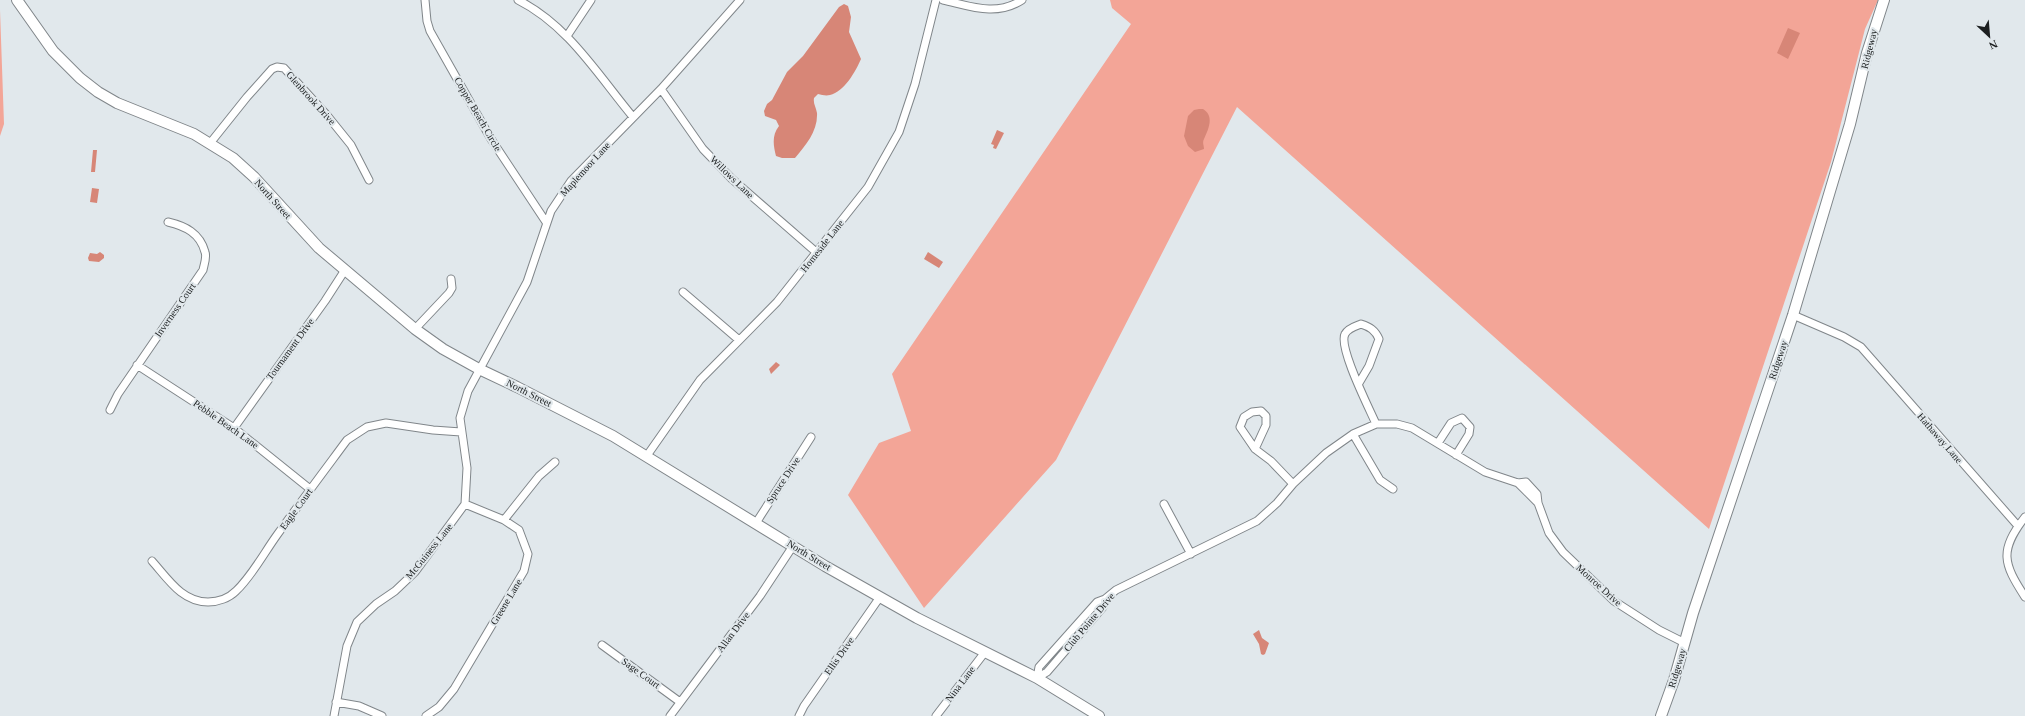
<svg xmlns="http://www.w3.org/2000/svg" width="2025" height="716" viewBox="0 0 2025 716" font-family="Georgia,serif">
  <rect width="100%" height="100%" fill="#e1e8ec"/>
  <path fill="#f3a597" d="M1110,0h768l-13,29 -34,133 -122,367 -472,-422 -181,353 -132,148 -76,-113 31,-52 32,-12 -19,-57 239,-350 -19,-16z
    M0,10l4,114 -4,12z"/>
  <path fill="#d78677" d="M844,4l4,2 3,11 -2,15 12,27c-5,12 -17,33 -31,36 -4,1 -8,0 -12,-1l-4,4c-1,6 2,9 3,15 1,18 -11,32 -22,45h-13l-6,-2c-3,-12 -4,-21 3,-30l-3,-6 -11,-4 -1,-5 3,-7 5,-4 15,-28 16,-16 36,-49z
    M1788,28l12,5 -12,26 -11,-6z
    M1199,109h4c12,7 5,21 1,30 -2,4 0,6 0,10l-9,3 -7,-6 -4,-10 4,-20 6,-6z
    M997,130l7,3 -8,16 -3,-1 1,-3 -3,-1z
    M93,150h4l-2,22h-4z
    M92,188l7,1 -2,14 -7,-1z
    M100,252l4,3v3l-5,4 -10,-1 -1,-3 2,-5 7,1z
    M928,252l15,10 -4,6 -15,-9z
    M776,362l4,3 -9,9 -2,-5z
    M1259,630l3,8 7,5 -4,11 -2,1 -2,-1 -2,-10 -6,-10z"/>
  <g fill="none" stroke-linecap="round" stroke-linejoin="round">
    <defs>
      <path id="street" d="M425,0l2,21 3,10 61,108 55,83
        M518,0c50,25 80,75 115,117
        M943,0c27,6 53,17 79,0
        M567,36l24,-36
        M661,89l42,60 29,30 84,73
        M211,142l36,-45 25,-28 5,-2 7,1 42,46 25,31 18,35
        M683,292l56,48
        M1793,315l51,22 17,10 157,179
        M415,329l34,-36 3,-5 -1,-9
        M137,365l97,63 76,61
        M1359,383l10,-17 10,-27c-4,-9 -9,-12 -18,-15 -5,2 -13,4 -16,10 -7,13 24,74 31,90
        M110,410l8,-16 85,-124c1,-5 4,-13 2,-18 -5,-19 -20,-26 -37,-30
        M234,428l91,-127 20,-31
        M1353,434l27,46 13,9
        M1438,443l13,-20 11,-5 8,9 -1,7 -13,21
        M1255,449l11,-24v-9l-5,-5 -9,1 -8,5 -4,10 15,22 16,12 22,23
        M646,457l54,-77 77,-78 91,-115 31,-55 16,-48 21,-84
        M1518,483l20,20
        M1164,504l27,50
        M2025,517c-26,34 -22,46 0,80
        M504,520l35,-44 16,-14
        M756,523l55,-86
        M152,561c16,18 30,41 56,41 10,0 21,-4 28,-11 16,-15 28,-38 41,-56 23,-32 47,-64 70,-95l20,-13 19,-4 47,7 28,2
        M602,645l78,57
        M1037,678l10,-6 56,-65 2,-8 11,-9 141,-69 20,-18 16,-19 33,-31 27,-19 23,-10h21l15,4 73,44 33,11 8,-1 11,12 1,9 11,30 14,19 51,49 45,29 26,13
        M1037,678l2,-11 58,-65 8,-3
        M336,702l23,4 23,10
        M334,716l13,-70 10,-24 19,-18 19,-13 20,-19 50,-68 2,-36 -7,-50 8,-27 59,-109 24,-71 20,-30 90,-92 79,-89
        M426,716l13,-9 15,-18 70,-118 4,-17 -9,-24 -15,-10 -39,-16
        M670,716l90,-120 33,-50
        M799,716l5,-10 76,-109
        M936,716l49,-64"/>
      <path id="secondary" d="M17,0l36,51 27,27 18,14 19,11 77,31 39,24 21,19 65,71 96,81 28,20 36,20 38,18 96,49 212,130 92,52 120,60 62,38
        M1661,716l13,-36 19,-67 100,-298 57,-191 17,-71 17,-53"/>
    </defs>
    <use href="#street" stroke="#80868a" stroke-width="9"/>
    <use href="#secondary" stroke="#80868a" stroke-width="12"/>
    <use href="#street" stroke="#fff" stroke-width="7"/>
    <use href="#secondary" stroke="#fff" stroke-width="10"/>
  </g>
  <g text-anchor="middle" dominant-baseline="central" stroke-width="4" stroke-linejoin="round" paint-order="stroke">
    <g font-size="10" fill="#1c1f20" stroke="#e1e8ec">
      <text transform="translate(1869 49) rotate(-76)">Ridgeway</text>
      <text transform="translate(311 98) rotate(48)">Glenbrook Drive</text>
      <text transform="translate(478 114) rotate(60)">Copper Beach Circle</text>
      <text transform="translate(585 169) rotate(-48)">Maplemoor Lane</text>
      <text transform="translate(732 177) rotate(44)">Willows Lane</text>
      <text transform="translate(273 199) rotate(48)">North Street</text>
      <text transform="translate(822 246) rotate(-52)">Homeside Lane</text>
      <text transform="translate(175 310) rotate(-55)">Inverness Court</text>
      <text transform="translate(290 349) rotate(-54)">Tournament Drive</text>
      <text transform="translate(1778 360) rotate(-72)">Ridgeway</text>
      <text transform="translate(529 393) rotate(27)">North Street</text>
      <text transform="translate(226 424) rotate(35)">Pebble Beach Lane</text>
      <text transform="translate(1940 438) rotate(49)">Hathaway Lane</text>
      <text transform="translate(783 480) rotate(-57)">Spruce Drive</text>
      <text transform="translate(296 509) rotate(-54)">Eagle Court</text>
      <text transform="translate(429 551) rotate(-51)">McGuiness Lane</text>
      <text transform="translate(809 555) rotate(31)">North Street</text>
      <text transform="translate(1599 585) rotate(42)">Monroe Drive</text>
      <text transform="translate(506 602) rotate(-59)">Greene Lane</text>
      <text transform="translate(1089 622) rotate(-50)">Club Pointe Drive</text>
      <text transform="translate(733 632) rotate(-53)">Allan Drive</text>
      <text transform="translate(839 656) rotate(-55)">Ellis Drive</text>
      <text transform="translate(1677 668) rotate(-73)">Ridgeway</text>
      <text transform="translate(641 673) rotate(36)">Sage Court</text>
      <text transform="translate(960 684) rotate(-53)">Nina Lane</text>
    </g>
  </g>
  <g transform="translate(1989 36) rotate(154)" stroke="#e1e8ec" stroke-width="3" paint-order="stroke">
  <path d="M0-3L7 15L0 10L-7 15Z" fill="#1c1f20"/>
  <text y="-6" font-size="11" font-weight="bold" text-anchor="middle" fill="#1c1f20">N</text>
  </g>
</svg>
